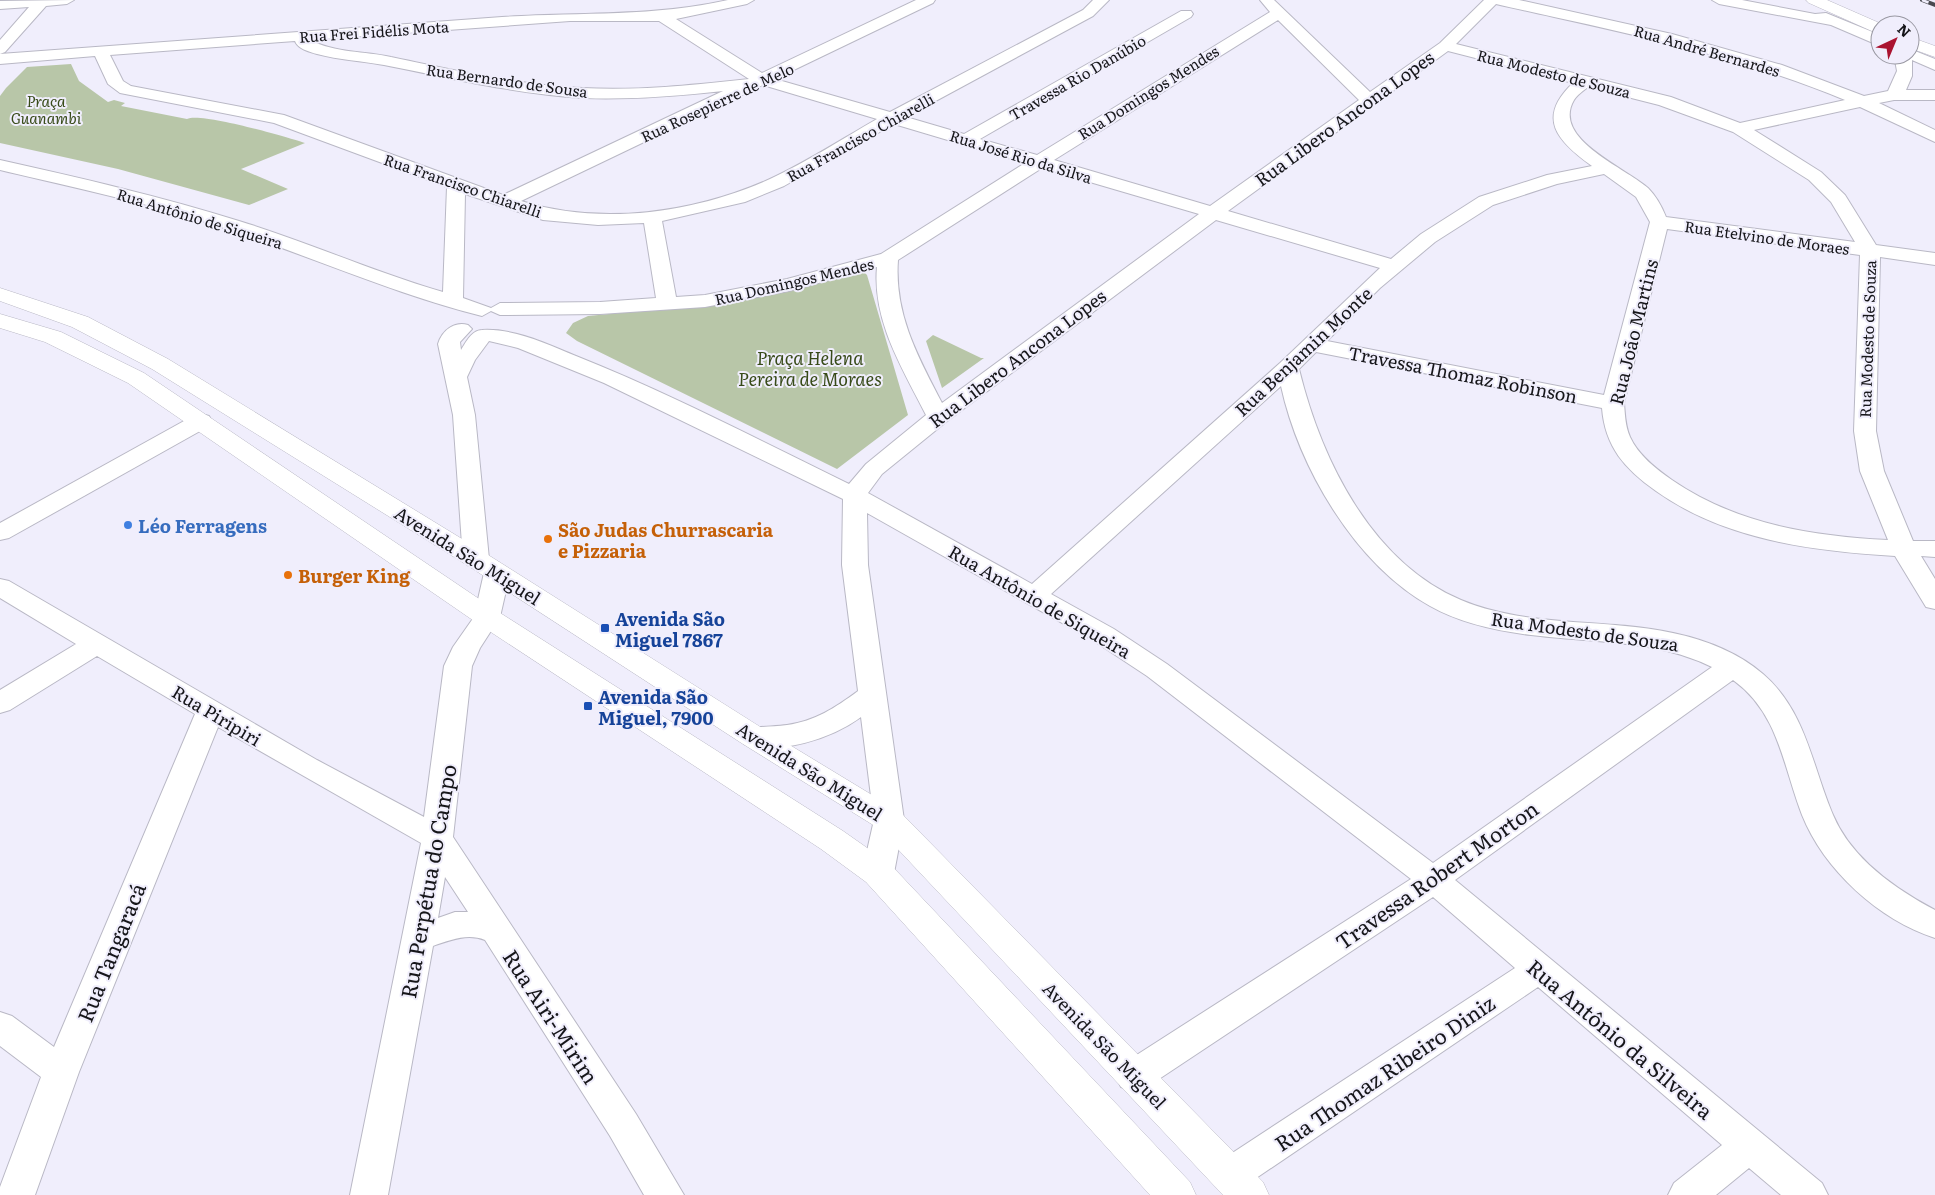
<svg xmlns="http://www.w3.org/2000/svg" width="1935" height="1195" viewBox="0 0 1935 1195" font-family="Literata,serif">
  <rect width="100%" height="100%" fill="#f0eefc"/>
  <path fill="#b8c6a8" d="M71,64l8,17 29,21 6,-2 11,3 -4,3 66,13c14,-7 99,18 118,24l-64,26 47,20 -39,16 -131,-36 -118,-26v-47l6,-8 21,-21z
    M864,272l3,3 41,140 -71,54 -260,-128 -11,-8 7,-10 15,-7 136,-13 86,-17 45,-13z
    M933,335l48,23h3l-42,30 -16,-47z"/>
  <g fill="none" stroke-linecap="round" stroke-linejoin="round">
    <defs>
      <path id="minor" d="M74,0l-7,4 -21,2 -41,46 -5,2v-14l29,-33 -29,2v-8z
        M728,0h26l-7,4 -71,15 86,54 154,-73h19l-2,3 -158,76 115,33 193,-102 10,-10h16l-16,16 -187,101 58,17 217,-123h10l2,3 -2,3 -211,122 57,16 233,-143 -10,-12h14l96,92 70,-49 44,-43h35l153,34 110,31 82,31 24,-5 9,-20 -3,-16h16v-6l25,10v11l-23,-10v16l-6,14h29v10h-41l-15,3 56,27v12l-75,-35 -106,23 67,42 24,23 31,50 59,8v12l-55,-8 -4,174 8,40 29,70h22v16l-14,-1 14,23v30l-9,-2 -31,-51c-83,-5 -170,-16 -239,-65 -31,-22 -51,-44 -54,-83l-286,-56 -17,17c22,90 72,193 162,231 36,15 74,19 112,22 64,4 139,8 190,52 43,37 49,92 70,141 18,43 62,74 102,95v28c-56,-18 -111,-68 -133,-123 -19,-49 -23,-102 -69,-135l-278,200 367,303 6,12h-47l-32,-27 -33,27h-48l6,-12 48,-38 -184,-158 -295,200 -13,5 -13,-5 -6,-12 6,-12 298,-195 -82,-71 -286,190 -13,4 -13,-4 -5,-11 5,-11 290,-186 -264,-203 -53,-35 -227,-128 1,52 36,255 -10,53 -5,8 -11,4 -11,-4 -5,-8 12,-53 -13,-103c-30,22 -81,38 -117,27l-4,-7 4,-7c14,-4 28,-3 43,-5 28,-4 48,-17 71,-34l-16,-126 1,-66 -239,-116 -86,-35 -29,-7 -14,19 -8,17 8,38 14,144 -4,6 -9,2 -9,-2 -4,-6 -10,-144 -15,-71c4,-14 17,-23 30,-19l4,4 -12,13 1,8c5,-8 11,-20 21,-20 32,-2 65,14 94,26 93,37 183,84 273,128l17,-20 60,-49c-23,-46 -54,-94 -49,-148l-88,24 -84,16 -105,7 -100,1 -9,-4 -9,5c-88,-22 -169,-59 -255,-87 -74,-25 -151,-41 -227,-59v-10c80,18 160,36 239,61 69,21 135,51 204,71l4,-105 -173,-64 -154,-30 -12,-9 -13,-28 -95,8v-10l502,-37c75,-5 152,0 226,-17zM1496,4c118,27 237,49 349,96l-105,23 -69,-26 -215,-53zM1278,20l81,80 -149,106 -156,-46zM570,21h89l90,58c-55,6 -111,12 -167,9 -64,-3 -128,-18 -191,-31 -26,-6 -56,-4 -81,-17zM295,41c2,7 14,11 22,13 22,6 45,7 67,11 66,13 132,29 199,33 47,2 94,-2 140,-7l-220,104 -219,-80 -153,-29 -8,-5 -13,-26zM1448,51l125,32c-37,35 -16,58 19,83l-45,9 -68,22 -58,37 -30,25 -163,-48zM763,85l114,34c-35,20 -70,43 -107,60 -76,34 -169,47 -249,22zM1588,87l71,18 74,27 76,48 22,22 24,40 -189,-25c-4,-10 -10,-21 -18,-29 -22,-20 -97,-49 -74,-88 3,-5 9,-9 14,-13zM894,124l131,39 -144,91 -94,25 -82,16 -29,2 -14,-76 83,-19 39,-16zM1042,168l157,46 -257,189c-24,-46 -48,-89 -44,-143zM1604,174l32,23 14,25 -46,173 -277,-54 53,-53 55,-46 58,-37 64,-21zM465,194l78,26 55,5 46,-2 12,75 -56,4 -100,1 -9,5 -28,-10zM1216,220l164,48 -100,95 -248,221 -164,-91 14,-19 64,-52zM1667,229l193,26 -6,176 6,40 28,69c-77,-4 -152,-16 -216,-60 -16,-11 -34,-25 -42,-43 -5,-11 -5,-23 -6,-34zM1281,386c18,82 74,178 149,220 30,17 67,25 101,29 62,8 124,4 181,32l-279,196 -266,-199 -53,-35 -63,-35z
        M1712,0h30l73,14 11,-1 54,22v11l-49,-21 -112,-21z
        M201,414l8,2 3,5 -3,5 -200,112 -9,2v-17l193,-107z
        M497,565l9,2 4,6 -10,44 -20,31 -8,18 -19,171 183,277 48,81h-40l-34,-59 -125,-196c-17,-7 -35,0 -52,6l-45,249h-38l71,-352 -203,-116 -139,345 -44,123h-35v-8l41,-110 -41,-31v-34l12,4 42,31 141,-333 -98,-58 -87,54 -10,3v-23l76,-46 -76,-46v-19l9,2 308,179 107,57 20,-151 9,-19 21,-30 10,-44 4,-6zM445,877l23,35h-13l-17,6z"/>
      <path id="major" d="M1806,0h21l57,25h-4v9l-6,-2 -65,-29z
        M1910,37l25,9v11l-25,-9z
        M0,288l88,29 80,42 317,194 280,177 135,82 363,370 6,13h-46l-345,-367 -135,-84 -276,-179 -315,-196 -80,-42 -72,-26z
        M0,314l61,18 83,41 353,238 346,220 47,33 300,318 6,13h-46l-284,-313 -45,-33 -344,-226 -349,-240 -83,-41 -45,-14z"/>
    </defs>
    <use href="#minor" stroke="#b9b8c5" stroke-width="2"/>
    <use href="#major" stroke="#b9b8c5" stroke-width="1"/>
    <use href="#minor" fill="#fff" fill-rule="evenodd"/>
    <use href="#major" fill="#fff" fill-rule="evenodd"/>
    <defs>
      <path id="rail" d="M1922,0l13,5"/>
    </defs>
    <use href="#rail" stroke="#4a4a50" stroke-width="4"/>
    <use href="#rail" stroke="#f0eefc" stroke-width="2.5" stroke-dasharray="7" stroke-linecap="butt"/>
  </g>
  <circle fill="#3f7fe0" stroke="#f0eefc" stroke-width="2" cx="128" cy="525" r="5"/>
  <g fill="#e8710a" stroke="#f0eefc" stroke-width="2">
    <circle cx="548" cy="539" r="5"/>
    <circle cx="288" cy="575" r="5"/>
  </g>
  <g fill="#1a4fb4" stroke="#f0eefc" stroke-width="2">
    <rect x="600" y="623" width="10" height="10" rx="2.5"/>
    <rect x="583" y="701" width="10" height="10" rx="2.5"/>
  </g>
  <g text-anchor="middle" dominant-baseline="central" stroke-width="4" stroke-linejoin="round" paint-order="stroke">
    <g font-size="15" fill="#16161a" stroke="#f0eefc">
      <text transform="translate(374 31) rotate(-4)">Rua Frei Fidélis Mota</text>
      <text transform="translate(1707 50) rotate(16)">Rua André Bernardes</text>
      <text transform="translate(1554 73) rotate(14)">Rua Modesto de Souza</text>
      <text transform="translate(1077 77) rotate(-30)">Travessa Rio Danúbio</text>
      <text transform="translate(507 80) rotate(8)">Rua Bernardo de Sousa</text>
      <text transform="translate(1148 92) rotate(-32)">Rua Domingos Mendes</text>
      <text transform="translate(717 102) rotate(-25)">Rua Rosepierre de Melo</text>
      <text transform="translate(860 137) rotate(-29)">Rua Francisco Chiarelli</text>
      <text transform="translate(1021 156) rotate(17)">Rua José Rio da Silva</text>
      <text transform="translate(463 185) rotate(19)">Rua Francisco Chiarelli</text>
      <text transform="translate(200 218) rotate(17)">Rua Antônio de Siqueira</text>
      <text transform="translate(1767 237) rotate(8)">Rua Etelvino de Moraes</text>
      <text transform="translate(794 281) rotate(-13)">Rua Domingos Mendes</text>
      <text transform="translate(1867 339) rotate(-88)">Rua Modesto de Souza</text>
    </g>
    <g font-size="15" font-style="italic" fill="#384b19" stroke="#f0eefc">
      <text x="46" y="100">Praça<tspan x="46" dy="17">Guanambi</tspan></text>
    </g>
    <g font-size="18" fill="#16161a" stroke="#f0eefc">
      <text transform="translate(1344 118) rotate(-36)">Rua Libero Ancona Lopes</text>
      <text transform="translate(1633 332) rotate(-76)">Rua João Martins</text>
      <text transform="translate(1303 351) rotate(-43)">Rua Benjamin Monte</text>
      <text transform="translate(1017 358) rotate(-37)">Rua Libero Ancona Lopes</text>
      <text transform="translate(1463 374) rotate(11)">Travessa Thomaz Robinson</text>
      <text transform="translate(468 555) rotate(32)">Avenida São Miguel</text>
      <text transform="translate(1040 601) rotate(30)">Rua Antônio de Siqueira</text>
      <text transform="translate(1585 631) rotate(8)">Rua Modesto de Souza</text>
      <text transform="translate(217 715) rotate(31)">Rua Piripiri</text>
      <text transform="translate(810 771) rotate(32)">Avenida São Miguel</text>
      <text transform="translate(1105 1045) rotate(46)">Avenida São Miguel</text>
    </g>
    <g font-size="18" font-style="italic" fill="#384b19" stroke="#f0eefc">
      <text x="810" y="357">Praça Helena<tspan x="810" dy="21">Pereira de Moraes</tspan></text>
    </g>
    <g font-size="18" font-weight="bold" fill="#366cbe" stroke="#f0eefc" text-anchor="start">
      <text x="138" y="525">Léo Ferragens</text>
    </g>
    <g font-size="18" font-weight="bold" fill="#c56008" stroke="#f0eefc" text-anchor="start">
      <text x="558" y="529">São Judas Churrascaria<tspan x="558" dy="21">e Pizzaria</tspan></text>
      <text x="298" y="575">Burger King</text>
    </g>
    <g font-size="18" font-weight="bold" fill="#164399" stroke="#f0eefc" text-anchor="start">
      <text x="615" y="618">Avenida São<tspan x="615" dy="21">Miguel 7867</tspan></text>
      <text x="598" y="696">Avenida São<tspan x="598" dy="21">Miguel, 7900</tspan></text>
    </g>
    <g font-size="21" fill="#16161a" stroke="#f0eefc">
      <text transform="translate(1436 874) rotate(-35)">Travessa Robert Morton</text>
      <text transform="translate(427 881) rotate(-80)">Rua Perpétua do Campo</text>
      <text transform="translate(110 952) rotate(-68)">Rua Tangaracá</text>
      <text transform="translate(552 1016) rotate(57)">Rua Airi-Mirim</text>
      <text transform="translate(1621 1038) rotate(40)">Rua Antônio da Silveira</text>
      <text transform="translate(1384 1072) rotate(-34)">Rua Thomaz Ribeiro Diniz</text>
    </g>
  </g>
  <g transform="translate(1895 40) rotate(44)"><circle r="24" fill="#f0eefc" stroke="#9998a2"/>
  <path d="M0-4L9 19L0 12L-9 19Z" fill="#aa1330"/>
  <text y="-8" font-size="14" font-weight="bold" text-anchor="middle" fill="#16161a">N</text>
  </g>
</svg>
